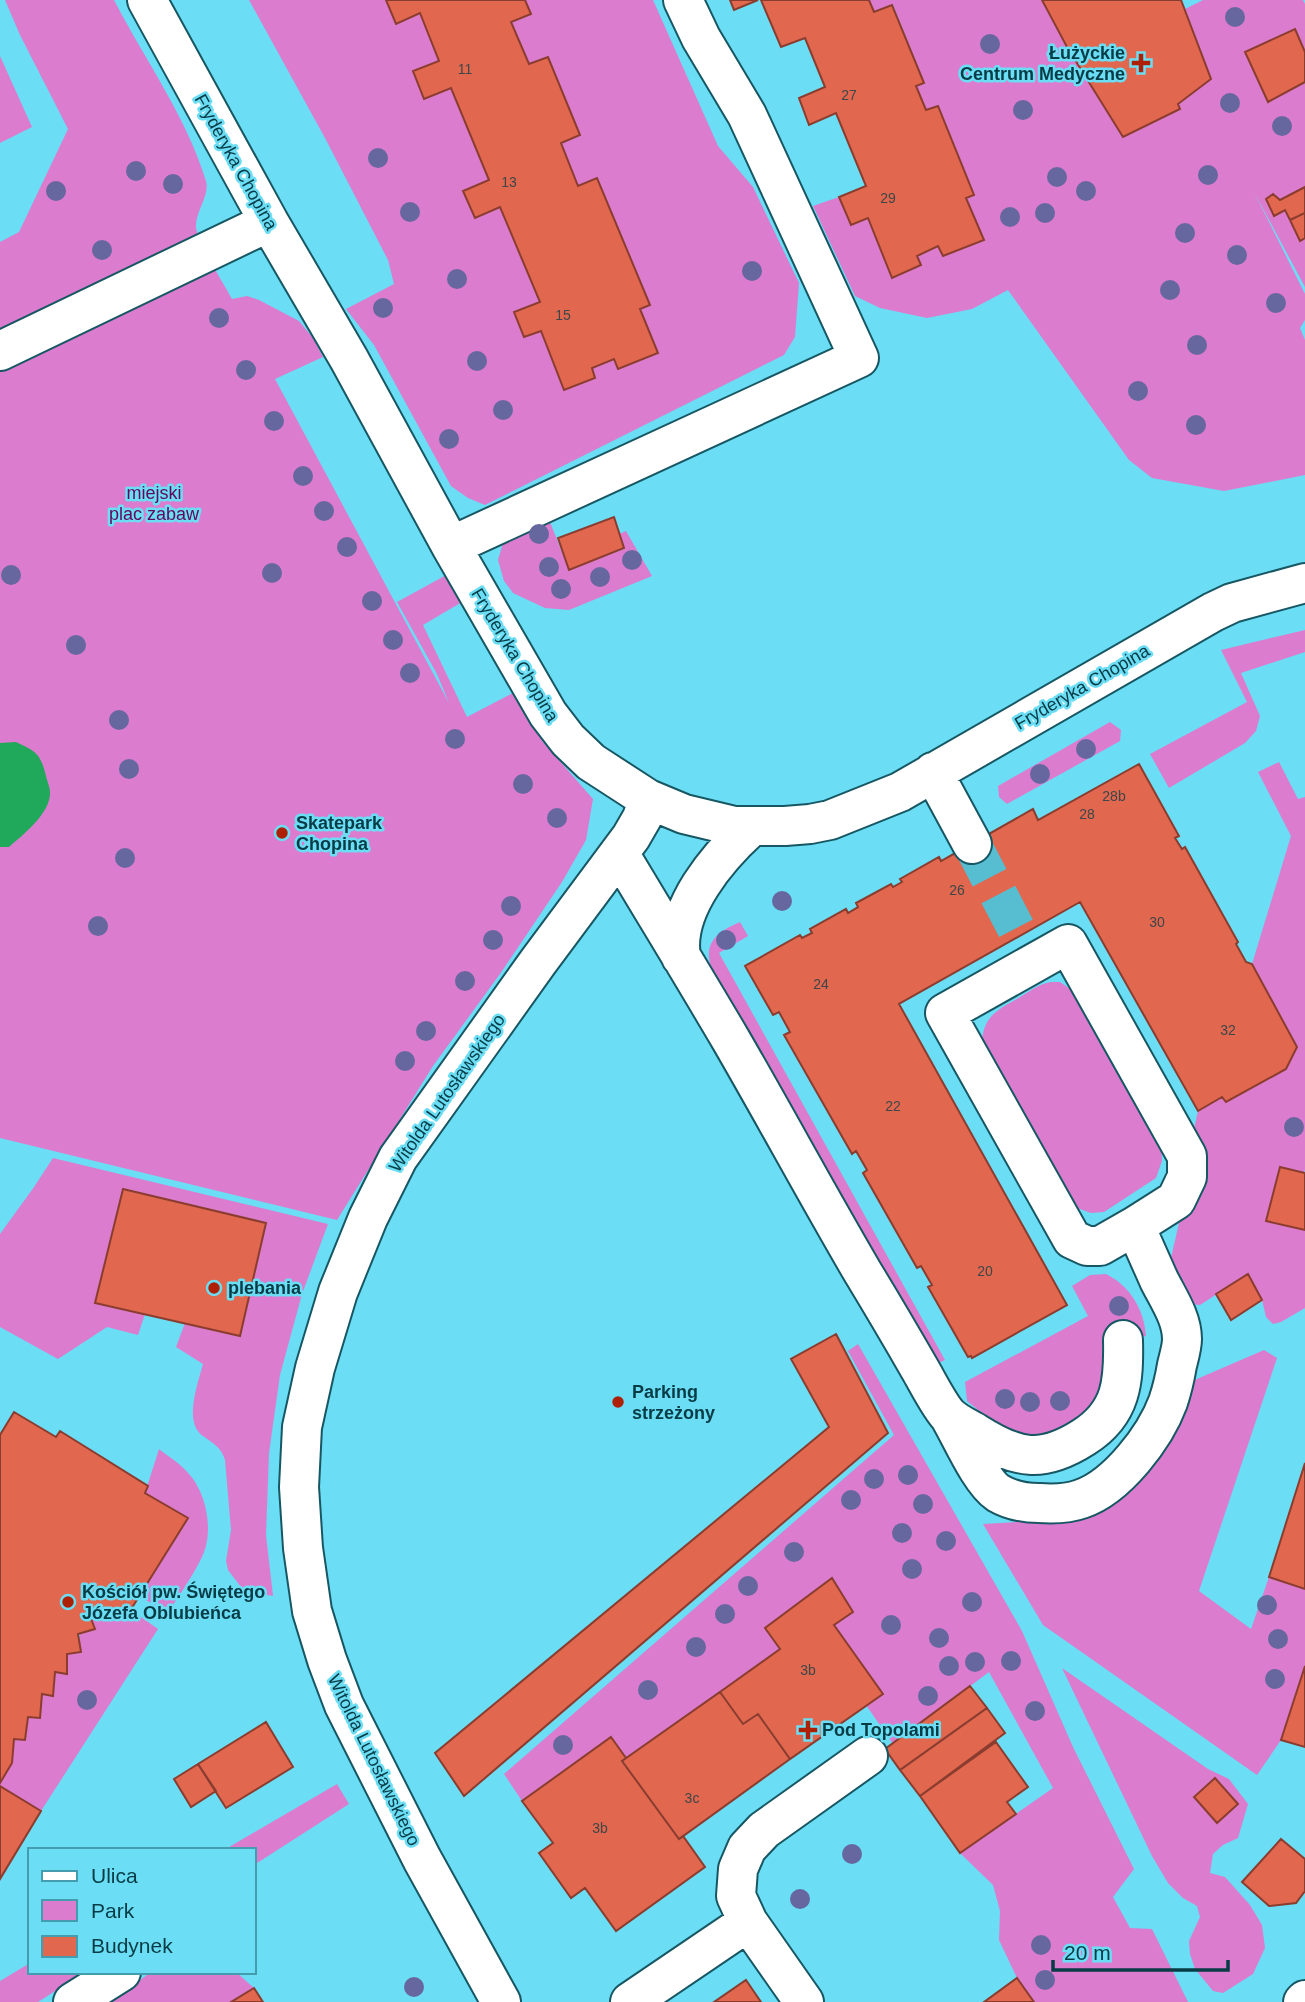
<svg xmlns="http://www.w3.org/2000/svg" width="1305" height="2002" viewBox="0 0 1305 2002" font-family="Helvetica,sans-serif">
  <rect width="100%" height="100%" fill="#6bddf4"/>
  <path fill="#dc7cce" d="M5,0h109c31,60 72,116 92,181 4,15 -11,31 -10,46 1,15 28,57 36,72l15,-3 12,4 40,21 14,17 10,19 -48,22 174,324 -12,-29 -40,-72 53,-29 12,29 -39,23 44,92 46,-24 30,49 50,57 -7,41 -24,42 -62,92 -67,92 -96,154 -337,-82v-896l19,-10 49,-103 -48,-94z
    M249,0h404l65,146 35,41 46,96 -4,54 -11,18 -299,150 -17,-7 -17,-12 -77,-141 -28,-36 48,-25 -6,-24 -63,-122z
    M869,0h173l25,47 56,90 55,-33 33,-25 -26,-70 18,-9h100l2,4v48l-37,50 37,-20v205l-51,-95 51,102v26l-5,8 5,12v135l-81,16 -72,-13 -23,-18 -121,-170 -36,19 -45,9 -47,-10 -25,-12 -42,-90 26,-9 12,28 17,-7 25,59 27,-12 -3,-9 21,-10 5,10 40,-16 -17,-42 8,-4 -36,-88 -12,4 -10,-24 8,-4 -31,-77 -19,7z
    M0,56l32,71 -32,16z
    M546,512l23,58 54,-21 -4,-15 7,-3 26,45 -83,34 -24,-2 -32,-15 -9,-12 -6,-21 7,-24z
    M1305,630v22l-64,21 19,43 -4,15 -11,12 -76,45 -19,-34 97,-52 -26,-52z
    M1110,722l11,8 -1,11 -113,63 -8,-7 -1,-11z
    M1279,762l19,37 7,-2v372l-1,4 -37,48 38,9v78l-24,14 -8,2 -7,-7 -4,-17 -14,-26 -48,31 -10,-1 -20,-42 9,-39 22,-39 1,-31 -2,-15 -6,-9 4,-18 24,-14 4,5 59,-33 12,-22 -45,-83 39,-128 -33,-64z
    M740,922l8,14 -29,17 226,407 -9,4 -224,-394c-10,-27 5,-38 28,-48z
    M1051,982h9l13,9 88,153 1,17 -6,17 -52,34 -13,1 -14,-5 -95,-165c1,-28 17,-34 38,-46 10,-6 19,-13 31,-15z
    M53,1158l275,66 -26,70 -22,81 -11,78 -3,82 7,61 -29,-5 -16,-21 -2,-9 5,-31 -6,-70c-4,-13 -11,-16 -22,-24 -20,-13 -5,-53 0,-72l-27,-17 9,-24 55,13 26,-113 -143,-34 -28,113 50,12 -7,21 -31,-8 -49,32 -58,-32v-93l34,-47z
    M1106,1274c24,12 38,35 40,62l-42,8c0,12 2,26 -1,38 -3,15 -13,26 -24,36 -4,3 -8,8 -12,11 -34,20 -75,-7 -100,-28l-2,-19 123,-66 -16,-30 18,-11z
    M858,1344l164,287 51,116 61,122 -21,28 17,31 22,1 36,73h-154l-17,-24 -18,-38 1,-29 -7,-26 -33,-32 93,-65 -64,-116 -96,72 -27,-39 -32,-80 18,-14 -20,-33 -67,50 15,21 -154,109 -15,-20 -89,63 -18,-27 390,-339 -46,-84z
    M1264,1350l13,8 -78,233 52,38 18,-52 36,12v77l-24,74 -24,35 -214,-150 -60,-101 69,-4 60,-18 29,-22 20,-27 29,-71z
    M159,1449c10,8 22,15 30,25 18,20 25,58 13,83 -9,19 -23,38 -34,56l-29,-17 49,-77 -43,-26z
    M107,1609l18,10 6,-9 27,19 -117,182 -41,-25v-3l12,-20 2,-24 11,1 3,-23 14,-23 11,1 2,-23 12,2v-20l14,-3c-4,-26 2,-32 26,-42z
    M1062,1668l146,101 21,10 19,25 -10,34 -15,7 -10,9 -3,19 15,4 25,28 12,20 3,23 -12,26 -30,19 -10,-2 -18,-22 -5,-15 -1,-13 11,-24 -3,-11 -14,-8 -15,-15 -16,-27z
    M337,1784l12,20 -95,61v-15h-30z
    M30,1963v9h55l-47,30h-38v-21z
    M151,1972h85l18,16 -23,14h-121z"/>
  <path fill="#20a85b" d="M16,742c21,10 24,11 30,34 1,5 4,11 4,16 1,21 -27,43 -41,55h-9v-104z"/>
  <path fill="#e1674f" stroke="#8a3d2f" stroke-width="2" d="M386,0h139l6,14 -20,8 18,42 19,-7 32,78 -19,8 17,43 19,-8 53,127 -10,4 18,44 -40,16 -4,-10 -22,9 3,10 -31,12 -23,-59 -17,6 -10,-25 26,-10 -40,-95 -25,11 -12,-27 26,-11 -38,-92 -27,11 -11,-28 26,-10 -19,-48 -24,11z
    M730,0h28l-24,10z
    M761,0h108l5,12 18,-7 32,78 -8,3 10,24 12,-4 36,89 -8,3 18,42 -41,16 -5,-10 -21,10 4,9 -29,13 -24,-60 -17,7 -12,-28 27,-11 -30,-73 -27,12 -10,-27 26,-11 -20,-49 -24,9z
    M1042,0h139l30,79 -33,25 2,5 -57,28 -56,-90z
    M1295,29l10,23v30l-37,20 -23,-50z
    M1305,187v26l-15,7 -5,-10 -11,6 -8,-17 7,-5 7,6z
    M1305,213v25l-5,3 -10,-21z
    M614,517l10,31 -55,22 -11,-32z
    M1139,764l40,72 -4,2 7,11 3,-2 53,95 -2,2 10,18 6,2 45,83 -11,22 -60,33 -4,-5 -24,14 -118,-209 -181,102 168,301 -95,53 -1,-2 -3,1 -40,-70 4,-2 -11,-19 -4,2 -54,-95 4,-3 -11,-19 -4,3 -68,-119 6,-3 -11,-20 -6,3 -28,-49 55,-31 2,3 10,-5 -2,-4 36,-20 2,4 10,-6 -2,-4 35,-19 2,3 9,-5 -2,-3 39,-22 2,4 92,-52 5,11z
    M1280,1167l25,6v57l-39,-9z
    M123,1189l143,34 -26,113 -145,-33z
    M1248,1274l14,26 -31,20 -15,-26z
    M836,1334l52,99 -424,363 -29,-43 394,-326 -38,-68z
    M14,1412l42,25 4,-6 88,55 -3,7 43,25 -63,101 -18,-10 -17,7 5,13 -17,5 3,18 -14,2v20l-12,-2 -2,24 -11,-2 -2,24 -12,-1 -3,23 -11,-1 -2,24 -12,20v-348z
    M1305,1463v126l-36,-12z
    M832,1578l21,34 -19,13 49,69 -93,65 -32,-45 -15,10 -23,-32 60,-43 -15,-21z
    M1305,1666v81l-24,-7z
    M970,1686l17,22 -87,62 -15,-21z
    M720,1692l23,32 15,-10 32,45 -111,80 -57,-78z
    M987,1708l18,25 -85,63 -20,-26z
    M266,1722l27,45 -67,41 -28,-44z
    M611,1737l15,21 -4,3 57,78 4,-3 22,31 -89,64 -31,-43 -14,10 -32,-45 14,-10 -31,-42z
    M996,1742l32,45 -21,15 9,12 -56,39 -40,-57z
    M198,1764l18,27 -25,16 -17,-28z
    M1215,1778l23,26 -21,19 -23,-26z
    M0,1786l41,25 -41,68z
    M1281,1839l24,20v32l-9,12 -27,3 -27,-24z
    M1017,1978l17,24h-50z
    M746,1980l15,22h-47z
    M254,1988l9,14h-32z"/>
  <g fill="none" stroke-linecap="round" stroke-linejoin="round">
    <path stroke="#57bdd1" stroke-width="38" stroke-dasharray="38 19" stroke-linecap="butt" d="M972,844l48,92"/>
    <defs>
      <path id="minor" d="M147,0l122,222 80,137 102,187 97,168 20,26 23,22 57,37 36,15 50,12h51l25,-2 20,-4 70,-28 313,-180 19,-9 73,-20
        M0,351l269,-129
        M451,546l408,-188 -112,-243 -46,-77 -18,-38
        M933,772l39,72
        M619,853c37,62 75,124 112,187 44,76 86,154 131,231 20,33 40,67 59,100 7,12 19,36 28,45 7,7 19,12 27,17 41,26 66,31 108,4 38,-24 40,-56 39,-97
        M681,957c-8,-48 37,-100 70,-130
        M949,1416c12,20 31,65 49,77 12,7 27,10 41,10 14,1 28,1 42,-4 36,-12 74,-62 87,-97 4,-12 7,-25 9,-37 2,-8 5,-18 5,-26 0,-21 -14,-41 -23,-59 -8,-18 -16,-36 -24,-54l41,-26 11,-23v-21l-119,-212 -123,69 127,226 15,7h13l35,-20
        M748,1922l-12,-26 2,-27 9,-21 17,-18 104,-74
        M73,2002l48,-30
        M501,2002l-79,-143 -78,-154 -17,-45 -15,-49 -9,-63 -4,-61 3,-60 13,-59 23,-76 30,-74 30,-60 140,-196 93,-125 11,-19 6,-19
        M630,2002l118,-80 56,80
        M1303,2002l2,-2"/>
    </defs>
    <use href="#minor" stroke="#175763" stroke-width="42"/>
    <use href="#minor" stroke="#fff" stroke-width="38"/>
  </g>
  <g fill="#6767a0">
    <circle cx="1235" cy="17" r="10"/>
    <circle cx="990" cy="44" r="10"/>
    <circle cx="1230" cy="103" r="10"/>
    <circle cx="1023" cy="110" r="10"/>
    <circle cx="1282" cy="126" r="10"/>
    <circle cx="378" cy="158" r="10"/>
    <circle cx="136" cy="171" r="10"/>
    <circle cx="1208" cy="175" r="10"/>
    <circle cx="1057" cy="177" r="10"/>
    <circle cx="173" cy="184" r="10"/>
    <circle cx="56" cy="191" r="10"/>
    <circle cx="1086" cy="191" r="10"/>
    <circle cx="410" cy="212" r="10"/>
    <circle cx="1045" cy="213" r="10"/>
    <circle cx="1010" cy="217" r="10"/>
    <circle cx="1185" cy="233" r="10"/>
    <circle cx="102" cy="250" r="10"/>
    <circle cx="1237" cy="255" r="10"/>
    <circle cx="752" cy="271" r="10"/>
    <circle cx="457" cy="279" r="10"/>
    <circle cx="1170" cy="290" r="10"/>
    <circle cx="1276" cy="303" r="10"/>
    <circle cx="383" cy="308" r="10"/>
    <circle cx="219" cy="318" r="10"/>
    <circle cx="1197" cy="345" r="10"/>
    <circle cx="477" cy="361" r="10"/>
    <circle cx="246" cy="370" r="10"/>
    <circle cx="1138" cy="391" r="10"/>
    <circle cx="503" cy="410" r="10"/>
    <circle cx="274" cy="421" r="10"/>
    <circle cx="1196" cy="425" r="10"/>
    <circle cx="449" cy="439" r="10"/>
    <circle cx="303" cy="476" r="10"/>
    <circle cx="324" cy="511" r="10"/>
    <circle cx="539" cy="534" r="10"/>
    <circle cx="347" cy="547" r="10"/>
    <circle cx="632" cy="560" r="10"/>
    <circle cx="549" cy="567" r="10"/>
    <circle cx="272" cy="573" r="10"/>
    <circle cx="11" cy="575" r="10"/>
    <circle cx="600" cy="577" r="10"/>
    <circle cx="561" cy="589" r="10"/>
    <circle cx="372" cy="601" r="10"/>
    <circle cx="393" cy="640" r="10"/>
    <circle cx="76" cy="645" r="10"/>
    <circle cx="410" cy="673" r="10"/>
    <circle cx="119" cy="720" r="10"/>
    <circle cx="455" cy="739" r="10"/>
    <circle cx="1086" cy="749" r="10"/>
    <circle cx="129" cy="769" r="10"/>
    <circle cx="1040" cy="774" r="10"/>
    <circle cx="523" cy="784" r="10"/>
    <circle cx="557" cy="818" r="10"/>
    <circle cx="125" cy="858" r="10"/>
    <circle cx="782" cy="901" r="10"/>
    <circle cx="511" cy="906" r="10"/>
    <circle cx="98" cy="926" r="10"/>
    <circle cx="493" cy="940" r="10"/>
    <circle cx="726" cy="940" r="10"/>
    <circle cx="465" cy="981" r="10"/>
    <circle cx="426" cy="1031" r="10"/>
    <circle cx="405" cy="1061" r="10"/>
    <circle cx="1294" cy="1127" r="10"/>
    <circle cx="1119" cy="1306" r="10"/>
    <circle cx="1005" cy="1399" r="10"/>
    <circle cx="1060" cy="1401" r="10"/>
    <circle cx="1030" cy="1402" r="10"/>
    <circle cx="908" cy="1475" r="10"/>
    <circle cx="874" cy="1479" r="10"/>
    <circle cx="851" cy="1500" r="10"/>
    <circle cx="923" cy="1504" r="10"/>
    <circle cx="902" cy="1533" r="10"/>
    <circle cx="946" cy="1541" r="10"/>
    <circle cx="794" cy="1552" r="10"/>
    <circle cx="912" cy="1569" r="10"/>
    <circle cx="748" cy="1586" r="10"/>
    <circle cx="972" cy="1602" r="10"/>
    <circle cx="1267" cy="1605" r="10"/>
    <circle cx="725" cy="1614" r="10"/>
    <circle cx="891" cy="1625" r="10"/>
    <circle cx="939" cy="1638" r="10"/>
    <circle cx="1278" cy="1639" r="10"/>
    <circle cx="696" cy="1647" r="10"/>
    <circle cx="1011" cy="1661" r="10"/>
    <circle cx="975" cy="1662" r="10"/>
    <circle cx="949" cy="1666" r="10"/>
    <circle cx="1275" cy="1679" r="10"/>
    <circle cx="648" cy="1690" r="10"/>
    <circle cx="928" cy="1696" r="10"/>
    <circle cx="87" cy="1700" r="10"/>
    <circle cx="1035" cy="1711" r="10"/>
    <circle cx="563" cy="1745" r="10"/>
    <circle cx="852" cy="1854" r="10"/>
    <circle cx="800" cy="1899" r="10"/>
    <circle cx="1041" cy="1945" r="10"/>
    <circle cx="1045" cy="1980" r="10"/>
    <circle cx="414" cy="1987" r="10"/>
  </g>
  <g fill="#ae2003" stroke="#6bddf4" stroke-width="2.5">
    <path d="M1137.5 52.5h7v7h7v7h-7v7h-7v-7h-7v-7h7z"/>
    <circle cx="282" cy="833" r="7"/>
    <circle cx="214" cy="1288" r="7"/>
    <circle cx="618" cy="1402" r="7"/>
    <circle cx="68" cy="1602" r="7"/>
    <path d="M804.5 1719.5h7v7h7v7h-7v7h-7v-7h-7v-7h7z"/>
  </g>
  <g text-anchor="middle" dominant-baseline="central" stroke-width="5" stroke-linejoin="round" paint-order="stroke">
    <g font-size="14" fill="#3e4748">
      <text x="465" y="69">11</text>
      <text x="849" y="95">27</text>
      <text x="509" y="182">13</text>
      <text x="888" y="198">29</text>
      <text x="563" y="315">15</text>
      <text x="1114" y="796">28b</text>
      <text x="1087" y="814">28</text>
      <text x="957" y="890">26</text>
      <text x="1157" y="922">30</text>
      <text x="821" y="984">24</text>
      <text x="1228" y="1030">32</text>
      <text x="893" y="1106">22</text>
      <text x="985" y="1271">20</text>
      <text x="808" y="1670">3b</text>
      <text x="692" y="1798">3c</text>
      <text x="600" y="1828">3b</text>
    </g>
    <g font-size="18" font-weight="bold" fill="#073c46" stroke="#6bddf4" text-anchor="start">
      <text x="1125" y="53" text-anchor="end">Łużyckie<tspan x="1125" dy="21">Centrum Medyczne</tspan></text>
      <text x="296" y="823">Skatepark<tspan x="296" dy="21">Chopina</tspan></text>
      <text x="228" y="1288">plebania</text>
      <text x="632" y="1392">Parking<tspan x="632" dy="21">strzeżony</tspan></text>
      <text x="82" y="1592">Kościół pw. Świętego<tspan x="82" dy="21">Józefa Oblubieńca</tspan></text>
      <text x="822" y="1730">Pod Topolami</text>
    </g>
    <g font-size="18" fill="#073c46" stroke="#6bddf4">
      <text transform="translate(236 162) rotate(61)">Fryderyka Chopina</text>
      <text transform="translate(515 655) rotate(59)">Fryderyka Chopina</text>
      <text transform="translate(1082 687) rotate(-30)">Fryderyka Chopina</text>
      <text transform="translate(447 1093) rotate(-55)">Witolda Lutosławskiego</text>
      <text transform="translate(374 1760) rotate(64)">Witolda Lutosławskiego</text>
    </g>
    <g font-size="18" fill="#63075b" stroke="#6bddf4">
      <text x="154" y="493">miejski<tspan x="154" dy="21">plac zabaw</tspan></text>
    </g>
  </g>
  <rect x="28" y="1848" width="228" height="126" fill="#6bddf4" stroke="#439dae" stroke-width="2"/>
  <rect x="42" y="1871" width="35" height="10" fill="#ffffff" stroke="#439dae" stroke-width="2"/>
  <text x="91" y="1883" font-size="21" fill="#073c46">Ulica</text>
  <rect x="42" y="1900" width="35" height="21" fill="#dc7cce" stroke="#439dae" stroke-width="2"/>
  <text x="91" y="1918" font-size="21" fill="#073c46">Park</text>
  <rect x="42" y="1936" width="35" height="21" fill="#e1674f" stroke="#439dae" stroke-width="2"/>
  <text x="91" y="1953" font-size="21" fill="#073c46">Budynek</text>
  <path d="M1053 1960v10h175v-10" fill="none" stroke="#073c46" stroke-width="3.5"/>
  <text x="1064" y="1960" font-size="21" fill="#073c46" stroke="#6bddf4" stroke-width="5" paint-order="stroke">20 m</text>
</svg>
